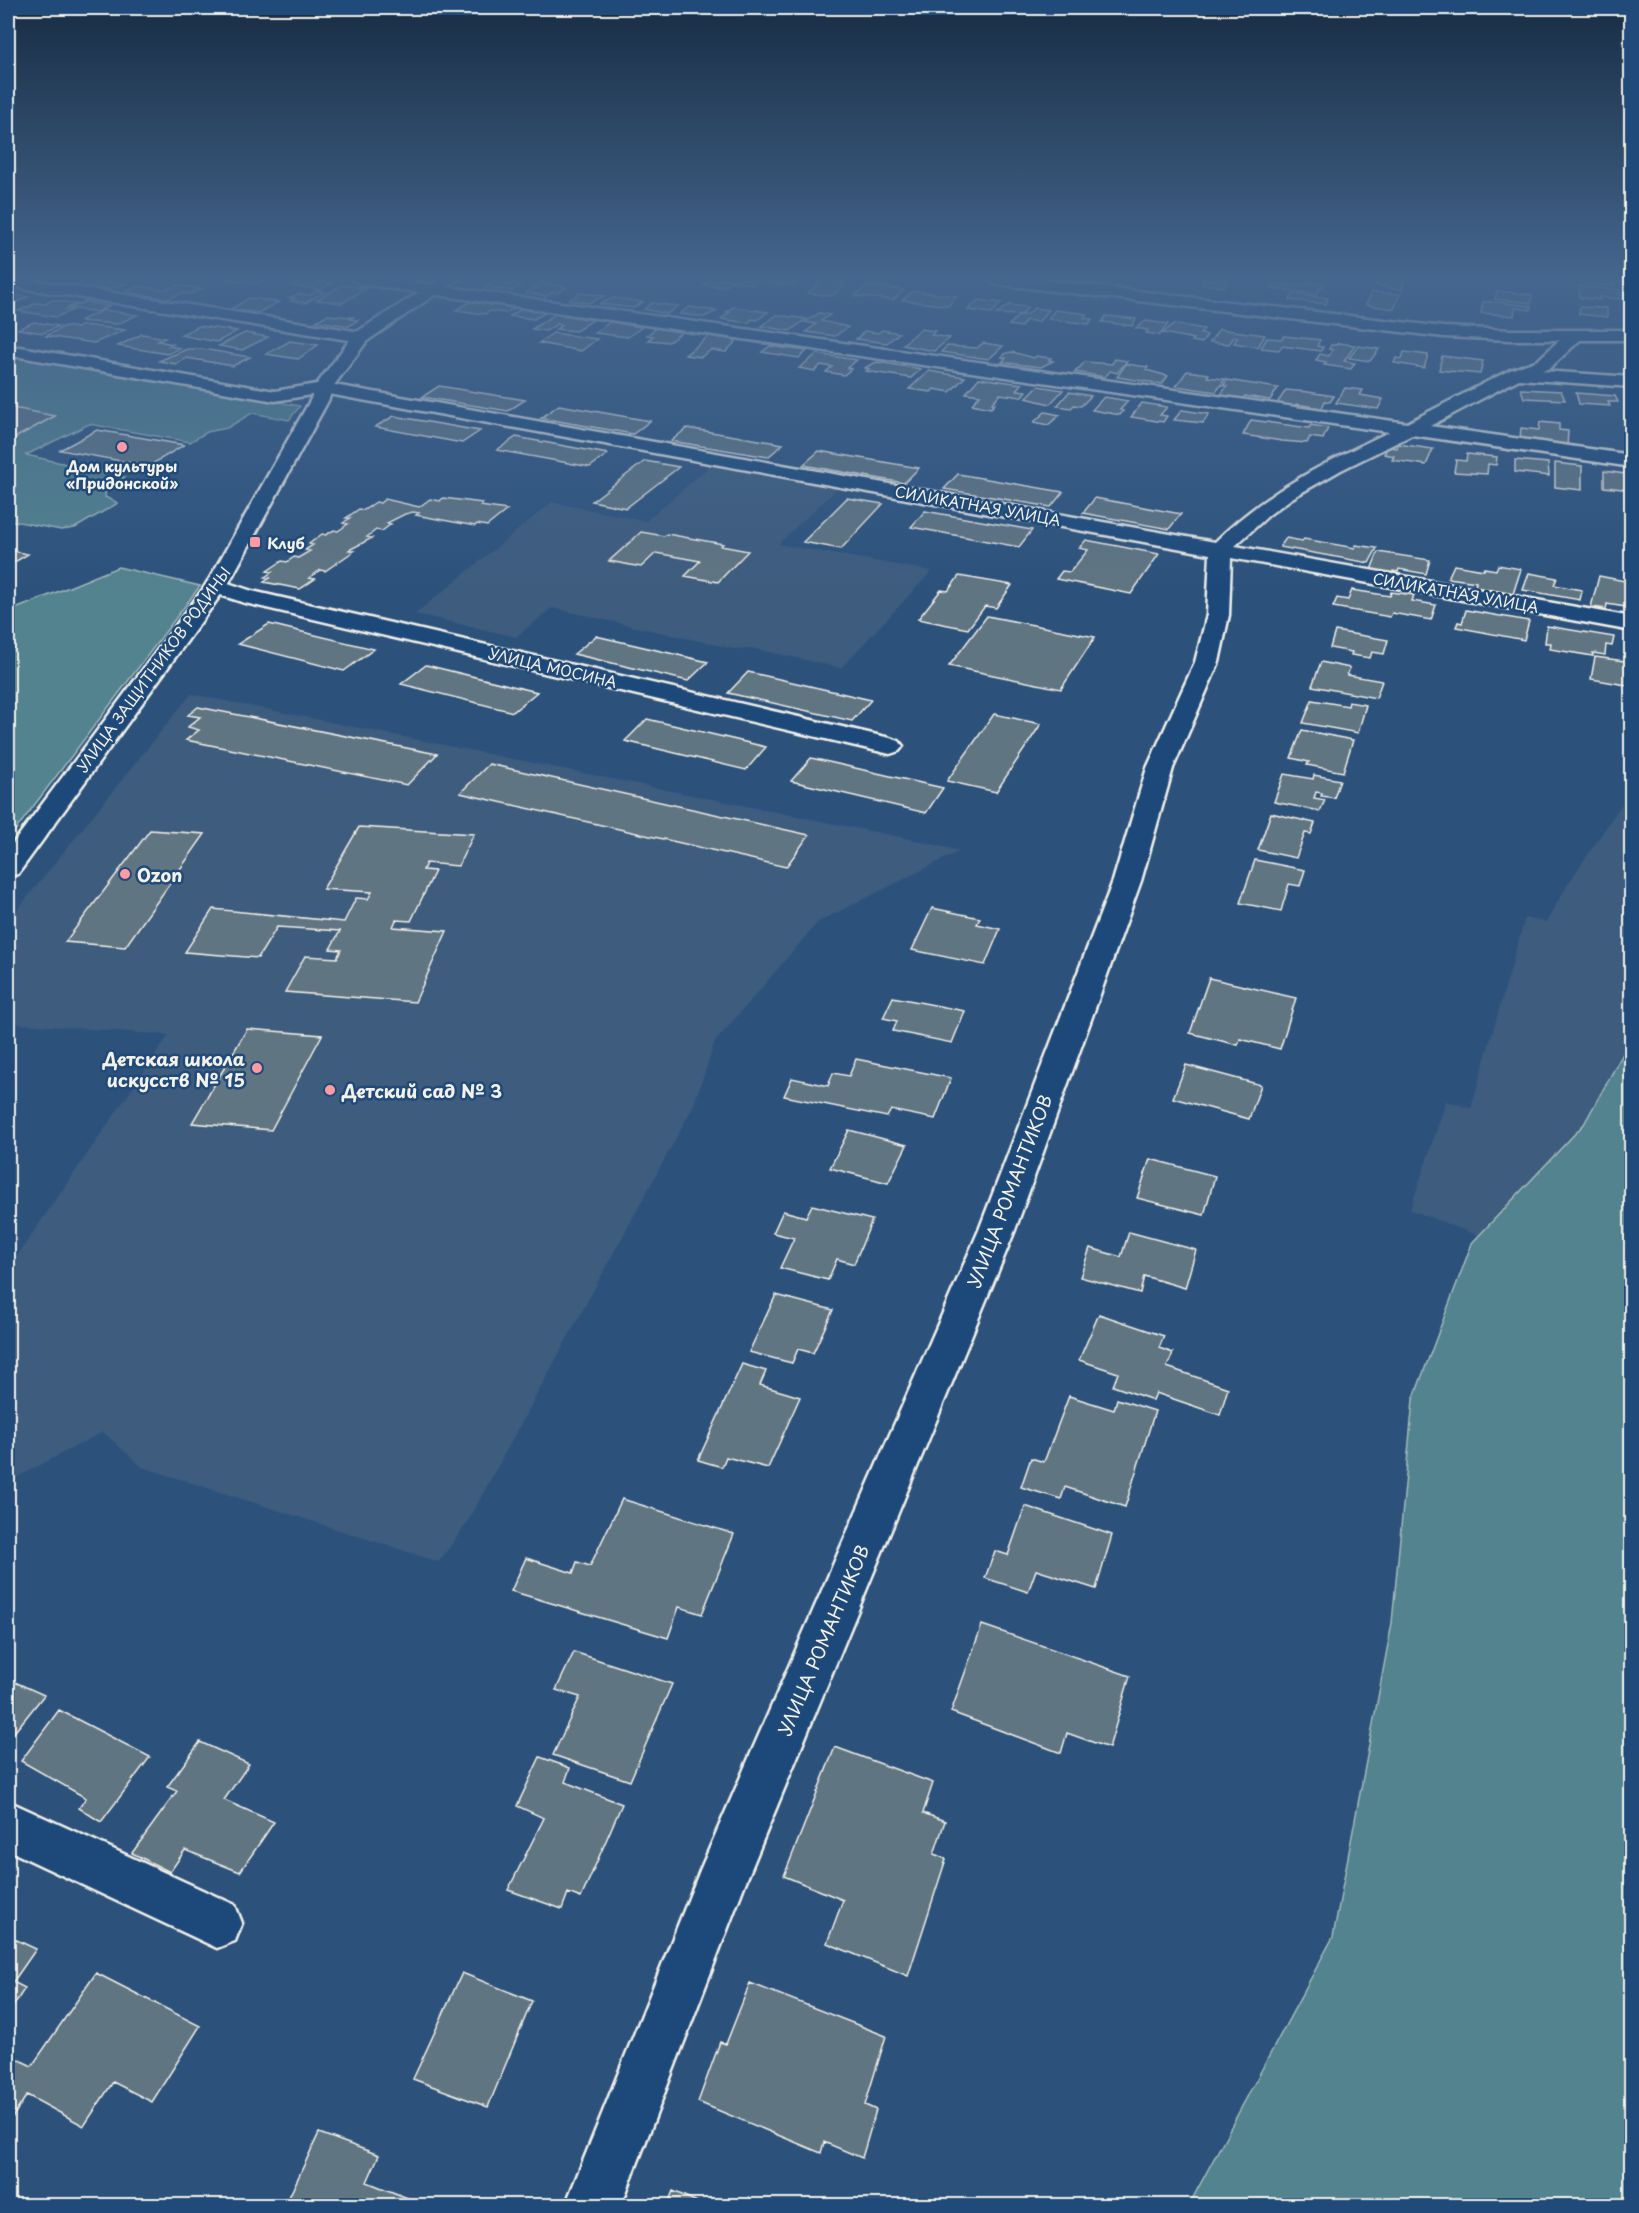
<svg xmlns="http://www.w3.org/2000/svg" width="1639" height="2213" viewBox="0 0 1639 2213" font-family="'Playpen Sans',sans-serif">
  <rect width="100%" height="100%" fill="#2c527c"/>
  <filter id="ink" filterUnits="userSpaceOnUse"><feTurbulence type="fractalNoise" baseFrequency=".0167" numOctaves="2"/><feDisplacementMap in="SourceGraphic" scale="12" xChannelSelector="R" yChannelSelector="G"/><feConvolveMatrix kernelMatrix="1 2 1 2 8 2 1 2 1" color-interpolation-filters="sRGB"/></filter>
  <g filter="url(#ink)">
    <path fill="#3c5c7e" d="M711,465l127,23 -60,56 154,27 -91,97 -91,-20 -16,1 -182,-41 -36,29 -101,-23 137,-112 94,19z
      M191,694l724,146 45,11 -142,71 -103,120 -22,65 -226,416 -28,39 -297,-95 -39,-35 -95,50v-213l161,-234 -161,-12v-102z
      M1631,790v291l-141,159 -80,-30 36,-109 25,7 54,-190 21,4 22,-38z"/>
    <path fill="#53838e" stroke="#a4babb" stroke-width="1.5" d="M8,355h15l277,51 -11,14 -37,-7 -25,15 -20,4 -17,10 -101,-18 -63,31 99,22 -19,11 -1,9 13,6 -43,25 -14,2 -53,-10z
      M118,567l82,19 -192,254v-228z
      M1631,1039v1166h-442l144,-268 59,-314 21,-223 59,-157 112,-119z"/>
    <path fill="#617482" stroke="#f4f1e8" stroke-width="1.5" d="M90,279h4l30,5 -13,5 -38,-3z
      M225,279h42l-11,5z
      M304,279l28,4 -12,7 -29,-5z
      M721,279h38l-6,5 -21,-3 -8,6 -20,-2 7,-5z
      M768,279h33l-6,5 -10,1 -20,-4z
      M1205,279h24l-5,8 -22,-3z
      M1377,279h28l-3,11 -27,-5z
      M1583,279l49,2v4l-19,-2 1,3 -26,-2z
      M823,280l23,3 -14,13 -24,-3z
      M494,282l27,3 -8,6 -28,-4z
      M1306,282l19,2 -9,10 -45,-5 4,-5 28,2z
      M541,283l26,4 -10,6 -5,-1 -5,4 -21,-3z
      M177,285l25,4 -12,5 -8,-1 -14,6 -42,-7 13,-6 26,4z
      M342,285l25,3 -25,15 -25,-3z
      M868,285l36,5 -11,10 -38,-4z
      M1579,286l40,4 2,9 -22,-2 1,3 -20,-2z
      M317,291l8,1 -20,11 -14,-2 4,-2 -6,-1 9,-4 12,1z
      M913,291l44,5 -9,10 -45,-6z
      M1497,291l35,4 -1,8 -36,-4z
      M1372,292l28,2 -6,15 -28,-4z
      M580,293l25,3 -16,7 -20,-3z
      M8,294l20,3 -20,9z
      M1293,294l35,4 -2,6 -36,-4z
      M249,298l30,4 -21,11 -27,-4z
      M614,298l29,4 -10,6 -34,-4z
      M53,300l23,4 -10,5 7,1 -17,7 -38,-6 19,-8 8,1z
      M978,300l23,3 -9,10 -24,-3z
      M84,302l25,4 -12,6 -26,-4z
      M470,302l45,6 -9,5 -16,-2 -5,3 -29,-4z
      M1483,302h14l34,4v4l-16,-2 -1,8 -33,-3z
      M652,303l26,3 -11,8 -23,-5z
      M1009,305l19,2 -7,8 -25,-1z
      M689,307l28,4 -13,6 -24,-3z
      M733,307l35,5 -11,8 -5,-1 -4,4 -27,-4 9,-7h-4z
      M1580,307l27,1v9l-28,-3z
      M1034,308l15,2 -11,12 -12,-2 -5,7 -12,-2 9,-9 10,-2z
      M521,309l25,3 -12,7 -24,-3z
      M104,310l33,5 -20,9 -38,-3z
      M1055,310l32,4 -3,4 8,1 -3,5 -41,-5z
      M819,313l11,2 -9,6 27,6 -13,9 -29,-4 10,-8 -11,-2z
      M555,314l38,6 -17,11 -20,-2 7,-4 -6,-1 -11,7 -14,-2z
      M327,315l26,2 -3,2 8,1 -9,6 -33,-5z
      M777,315l29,4 -16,12 -29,-5z
      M1106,316l30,3 -4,7 -30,-4z
      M1146,321l22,3 -8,11 -14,-2 2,-3 -12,-2z
      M34,322l25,4 -16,7 -25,-4z
      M610,322l32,5 -14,10 -33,-4z
      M1174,324l30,5 -4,5 7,1 -5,8 -10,-2 2,-2 -31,-6z
      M83,325l42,5 -31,13 -48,-7 19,-10 11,2z
      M199,326l38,5 -20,11 -37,-7z
      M657,328l25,4 -13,10 -21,-2 5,-4 -6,-1z
      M921,329l14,2 -4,4 19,3 -16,13 -32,-6z
      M1219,329l46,6 -7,12 -24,-4 4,-6h-4l-5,7 -19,-2z
      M882,330l17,3 -12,10 -31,-4 9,-8 13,2z
      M245,333l23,4 -26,13 -23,-4z
      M553,333l44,6 -16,12 -42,-8z
      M142,334l23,4 -7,3 15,3 -4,2 11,2 -12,6 -50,-8z
      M709,336l28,4 -11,12 -15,-2 -10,7 -16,-2z
      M1284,336l36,4 -3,6 6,1 -2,4 -39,-5 -3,4 -18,-2 6,-10 15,1z
      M290,341l28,4 -20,14 -32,-5z
      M983,343l20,3 -14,13 -48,-7 6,-6 30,2z
      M1338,343l17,2 -11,16 11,2 -4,6 -27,-4 2,-3 -10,-2 4,-6 9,2 4,-6 -4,-1 2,-4h5z
      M770,346l37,5 -8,7 -37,-6z
      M1358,346l21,3 -9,12 -21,-3z
      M187,349h16l47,8 -17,9 -46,-8 -11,6 -17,-3z
      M1012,352l22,6 2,-2 15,2 -2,2 4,1 -12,6 -39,-5 4,-4 -4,-1 4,-4z
      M1404,352l24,3 -4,13 -30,-5 2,-5 6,1z
      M817,354l40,6 -10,8 4,1 -7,6 -18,-3 6,-5 -11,-2 -6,6 -16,-3z
      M1442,356l41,5 -3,13 -41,-4z
      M1115,359l12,2 -10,12 -7,-2 -5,6 -30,-5 10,-10 27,2z
      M877,362l44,7 -10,9 -45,-7 3,-2 -4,-1 5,-3z
      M1126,364l22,3 -2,3 22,6 -6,8 -45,-7z
      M929,371l36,6 -15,15 -16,-3 -3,3 -22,-3z
      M1187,371l22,3 -2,3 18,2 -9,13 -40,-6z
      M979,378l43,6 -5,6 9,1 -5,6 -21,-3 -8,9 3,1 -4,4 -10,-2 -9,-2 8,-9 -14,-2z
      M1227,380l51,8 -8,12 -25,-4 -3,3 -22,-3 7,-10h-4z
      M439,386l86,14 -17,11 -86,-14z
      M1038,386l25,4 -13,14 -24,-6z
      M1345,388l18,2 -3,5 23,4 -5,10 -42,-6z
      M1521,389l40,2 4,9 -41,-2z
      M1286,390l22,2 26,4 -4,6 -5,-1 -3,7 -26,-4 -2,3 -18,-2z
      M1069,392l22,4 -10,10 -7,-1 -3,3 -14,-2z
      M1576,393l39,3 3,6h-10l2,4 -31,-2z
      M1104,397l24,4 -8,9 3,1 -3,4 -28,-5z
      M1142,403l25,4 -7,8 7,1 -4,6 -32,-5z
      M559,405l91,16 -17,13 -92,-16z
      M8,407l47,9 -44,24h-3z
      M1182,410l27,4 -6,9 -29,-3z
      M1045,412l15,3 -12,10 -14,-3z
      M394,416l86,15 -18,12 -87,-16z
      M1251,420l58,8 2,-3 17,3 -5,11 -13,-2 -3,6 -25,-2 -39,-6z
      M1540,422l19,2v6l9,1 -1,16 -20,-2v-4l-27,-3 1,-10 18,2z
      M687,428l96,16 -15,13 -97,-16z
      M97,430l87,15 -35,21 -89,-16z
      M516,437l92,17 -18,13 -93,-17z
      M1398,444l35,5 -7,16 -34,-5 2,-4 -10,-2 4,-7 9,1z
      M819,451l100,17 -15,15 -101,-18z
      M1467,454l30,3 -1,8 -8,-1 -1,10 -33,-2 2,-12 10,1z
      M1515,460l33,3 1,13 -34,-4z
      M645,461l34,6 -53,41 -34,-7z
      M1555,463l27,3v24l-27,-3z
      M1604,471l28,4v15l-28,-3z
      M958,474l105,18 -12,15 -107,-18z
      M443,498l40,5 -3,3 27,4 -20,16 -10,-2 -2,2 -59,-11 3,-2 -6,-1 -8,2 -18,9 4,1 -9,7 -6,-1 -9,7 5,1 -23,12 5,1 -29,20 -5,-1 -11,8 6,1 -15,10 -36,-7 6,-4 -5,-1 7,-5 -5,-1 15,-10 5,1 7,-5 4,1 12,-7 -5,-1 8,-5 -4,-1 13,-10 4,1 8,-5 4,1 10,-7 -5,-1 7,-5h-4l13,-9 5,1 12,-8 4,1 5,-4 34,8 11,-8 10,2z
      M847,498l36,6 -42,45 -38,-7z
      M1095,498l86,16 -12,15 -86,-16z
      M925,511l107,19 -13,17 -108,-20z
      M641,532l23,4 3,-2 56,10 -2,2 27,5 -30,31 -33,-6 15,-15 -44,-8 -15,14 -32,-6z
      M1286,538l16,3 2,-2 51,9 1,-3 21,3 -8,15 -89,-16z
      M1086,540l73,14 -28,40 -75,-15 6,-8 8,1 18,-22 -9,-2z
      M8,550l20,4 -20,12z
      M1378,552l52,8 -4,14 -27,-5 -1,3 -5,-1 -1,3 -21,-4z
      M1454,565l30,5v-2l12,2 2,-5 23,4 -8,25 -38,-7 1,-5 -28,-4z
      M1529,573l28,5 -3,7 28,5 -2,10 -57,-10z
      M959,576l53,9 -16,23 -11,-2 -17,23 -50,-10 23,-29 7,1z
      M1599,576l31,6 -2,6 4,1v19l-25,-4 -1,5 -15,-2z
      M1352,590l38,6 1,-4 23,3 -2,6 24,4 -5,15 -39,-7 -2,4 -57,-10 4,-9 11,2z
      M1466,610l63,11 -5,19 -68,-13 2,-5 4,1z
      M987,616l108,21 -34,52 -112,-23z
      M269,624l105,25 -30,22 -106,-27z
      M1547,626l67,11 -2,9 -6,-1 -1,10 -12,-2v3l-43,-7 1,-6h-6z
      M1335,631l53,9 -4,14 -12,-2 -2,6 -19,-3 1,-3 -22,-4z
      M596,636l112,26 -20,19 -114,-27z
      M1595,657l37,5v24l-41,-7z
      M1321,662l29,6 -3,7 35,6 -6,17 -64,-12z
      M426,665l111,27 -24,20 -112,-28z
      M748,672l123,28 -19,21 -124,-28z
      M1312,700l36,6 1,-4 17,3 -8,28 -55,-10z
      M198,707l239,47 -30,31 -221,-45 13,-10 -11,-3 12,-10 -12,-2z
      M994,714l47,10 -45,68 -49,-11z
      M647,719l119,28 -20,23 -121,-29z
      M1302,730l51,10 -10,32 -36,-7 2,-3 -18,-4z
      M811,758l132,30 -17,25 -135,-32z
      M489,764l320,71 -23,32 -326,-74z
      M1284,774l29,5 1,-4 26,5 -6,18 -13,-2 1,-3 -6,-1 -2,6 11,2 -5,11 -46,-9z
      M1271,813l44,10 -4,11 -6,-1 -9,25 -38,-8z
      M359,827l115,7 -16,32 -32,-3 -3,7 12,1 -24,50 -15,-1 -3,7 54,4 -32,71 -130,-10 20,-36 32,2 4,-8 -11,-1 10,-18 -63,-4 -19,31 -73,-6 28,-43 131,13 12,-24 12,1 4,-7 -49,-3z
      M150,830l55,4 -80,113 -60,-5z
      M1255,860l50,10 -5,16 -11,-2 -8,27 -41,-8z
      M932,908l48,10 -3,6 23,5 -15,36 -73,-15z
      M1209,978l87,20 -16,51 -40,-10 -2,6 -48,-12z
      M893,997l72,14 -13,32 -59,-12 4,-10 -14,-3z
      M247,1029l75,6 -51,95 -79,-7z
      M856,1059l95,19 -16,41 -44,-9 -4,7 -103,-21 8,-18 36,8 5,-13 16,3z
      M1186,1065l75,20 -12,34 -76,-21z
      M849,1130l58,15 -19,38 -58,-15z
      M1150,1159l65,17 -11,39 -67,-17z
      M812,1205l60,15 -18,44 -17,-5 -9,21 -48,-12 14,-30 -21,-5 10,-22 23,6z
      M1129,1232l67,18 -11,38 -41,-12 -4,17 -60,-16 10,-29 31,9z
      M776,1295l57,15 -20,43 -15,-4 -6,14 -43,-11z
      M1099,1314l65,22 -5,12 14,5 -6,14 61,21 -8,27 -64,-22 -3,7 -40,-14 5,-13 -39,-13z
      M742,1364l24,7 -6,14 40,12 -32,71 -42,-11 -4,10 -24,-7z
      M1069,1396l45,14 3,-11 38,12 -30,96 -60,-20 -4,12 -40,-12 10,-29 13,4z
      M622,1499l112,35 -32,80 -23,-7 -11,31 -157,-47 15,-33 47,15 4,-11 13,4z
      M1025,1506l87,29 -16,54 -60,-19 -8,22 -43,-14 10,-27 13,4z
      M982,1625l148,51 -21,72 -42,-15 -6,20 -110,-41z
      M574,1652l98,32 -42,97 -77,-26 27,-58 -24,-7z
      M8,1679l36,16 -36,45z
      M59,1710l91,47 -49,65 -22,-14 7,-10 -65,-37z
      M200,1742l49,22 -25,36 50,22 -34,50 -55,-22 -15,22 -38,-19 45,-62 -10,-4z
      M835,1747l98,36 -10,30 22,8 -11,33 12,5 -38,117 -81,-33 16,-43 -59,-24z
      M540,1757l30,11 -5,14 57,22 -41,94 -13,-5 -6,16 -54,-19 36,-72 -27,-12z
      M8,1936l28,13 -23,33 12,6 -17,26z
      M96,1973l104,53 -48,76 -39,-20 -29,44 -57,-31 -19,29v-67l1,-2 23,11z
      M462,1973l70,28 -44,106 -75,-28z
      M750,1983l136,53 -21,69 11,5 -14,48 -38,-16 -3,11 -123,-51 22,-60 6,2z
      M319,2133l60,22 -12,27 61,24h-143z
      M673,2191l33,15h-39z"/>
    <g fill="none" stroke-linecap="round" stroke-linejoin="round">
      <defs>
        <path id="minor" d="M8,279h16l337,53 8,5 -8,5 -353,-56z
          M352,279h39l1016,144 103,-53 28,-10 30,-28h12l2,4 -2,4 -30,28 -8,3 90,6v10l-113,-8 -89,47 202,29v12l-220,-32 -71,35 -49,28 -22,16 -35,32 397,71v14l-401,-73 -2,57 -10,47 -46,106 -32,113 -126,349 -271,656 -123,320h-56l136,-338 278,-638 134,-349 34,-113 48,-106 12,-47 3,-61 -887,-161 -48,8 -255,-44h-12v-10h12l255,44 48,-8 892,159c50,-50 111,-80 174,-110l-1029,-148z
          M216,579l36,12 638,147 9,3 4,5 -4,5 -9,3 -645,-151 -37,-12 -3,-5 3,-5z
          M8,1801l227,104 7,18 -7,18 -18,7 -209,-98z"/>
        <path id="tertiary" d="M440,279h18l-91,62 -35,47 -3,11 -102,187 -209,288 -10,2v-26l198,-265 105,-186 3,-11 41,-55z
          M987,279h46l411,48 67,3h121v10h-121l-67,-3 -449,-53z"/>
      </defs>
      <use href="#minor" stroke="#f4f1e8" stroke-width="5"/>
      <use href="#tertiary" stroke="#f4f1e8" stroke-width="5"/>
      <use href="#minor" fill="#1f4a7a" fill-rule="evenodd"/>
      <use href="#tertiary" fill="#1f4a7a" fill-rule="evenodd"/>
    </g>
  </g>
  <linearGradient id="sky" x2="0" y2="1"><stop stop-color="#182d44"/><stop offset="0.47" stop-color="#45668e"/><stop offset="1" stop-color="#45668e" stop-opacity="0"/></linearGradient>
  <rect width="1639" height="589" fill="url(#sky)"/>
  <g fill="#ff9aa2" stroke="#1f4a7a" stroke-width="2">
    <circle cx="122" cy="447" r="6"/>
    <rect x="249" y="536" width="12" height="12" rx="3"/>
    <circle cx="125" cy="874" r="6"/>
    <circle cx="257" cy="1068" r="6"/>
    <circle cx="330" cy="1090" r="6"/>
  </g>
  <g text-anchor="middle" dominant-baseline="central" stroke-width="5" stroke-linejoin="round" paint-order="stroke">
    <g font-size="15" font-weight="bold" fill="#f4f1e8" stroke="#1f4a7a">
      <text x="122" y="465">Дом культуры<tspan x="122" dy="17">«Придонской»</tspan></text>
      <text x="267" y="542" text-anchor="start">Клуб</text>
    </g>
    <g font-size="15" fill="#f4f1e8" stroke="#1f4a7a">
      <text transform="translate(978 505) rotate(10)">СИЛИКАТНАЯ УЛИЦА</text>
      <text transform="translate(1456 592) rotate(10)">СИЛИКАТНАЯ УЛИЦА</text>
      <text transform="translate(553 667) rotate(13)">УЛИЦА МОСИНА</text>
      <text transform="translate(153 669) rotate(-54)">УЛИЦА ЗАЩИТНИКОВ РОДИНЫ</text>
    </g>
    <g font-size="18" font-weight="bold" fill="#f4f1e8" stroke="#1f4a7a" text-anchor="start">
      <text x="137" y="874">Ozon</text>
      <text x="245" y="1058" text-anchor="end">Детская школа<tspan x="245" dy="21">искусств № 15</tspan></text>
      <text x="342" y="1090">Детский сад № 3</text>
    </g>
    <g font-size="18" fill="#f4f1e8" stroke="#1f4a7a">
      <text transform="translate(1009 1191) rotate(-69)">УЛИЦА РОМАНТИКОВ</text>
      <text transform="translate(823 1640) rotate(-67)">УЛИЦА РОМАНТИКОВ</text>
    </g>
  </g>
  <rect width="1639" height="2213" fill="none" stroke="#1f4a7a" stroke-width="30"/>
  <rect x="15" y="15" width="1609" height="2183" fill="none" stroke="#f4f1e8" stroke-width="2" filter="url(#ink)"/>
</svg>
